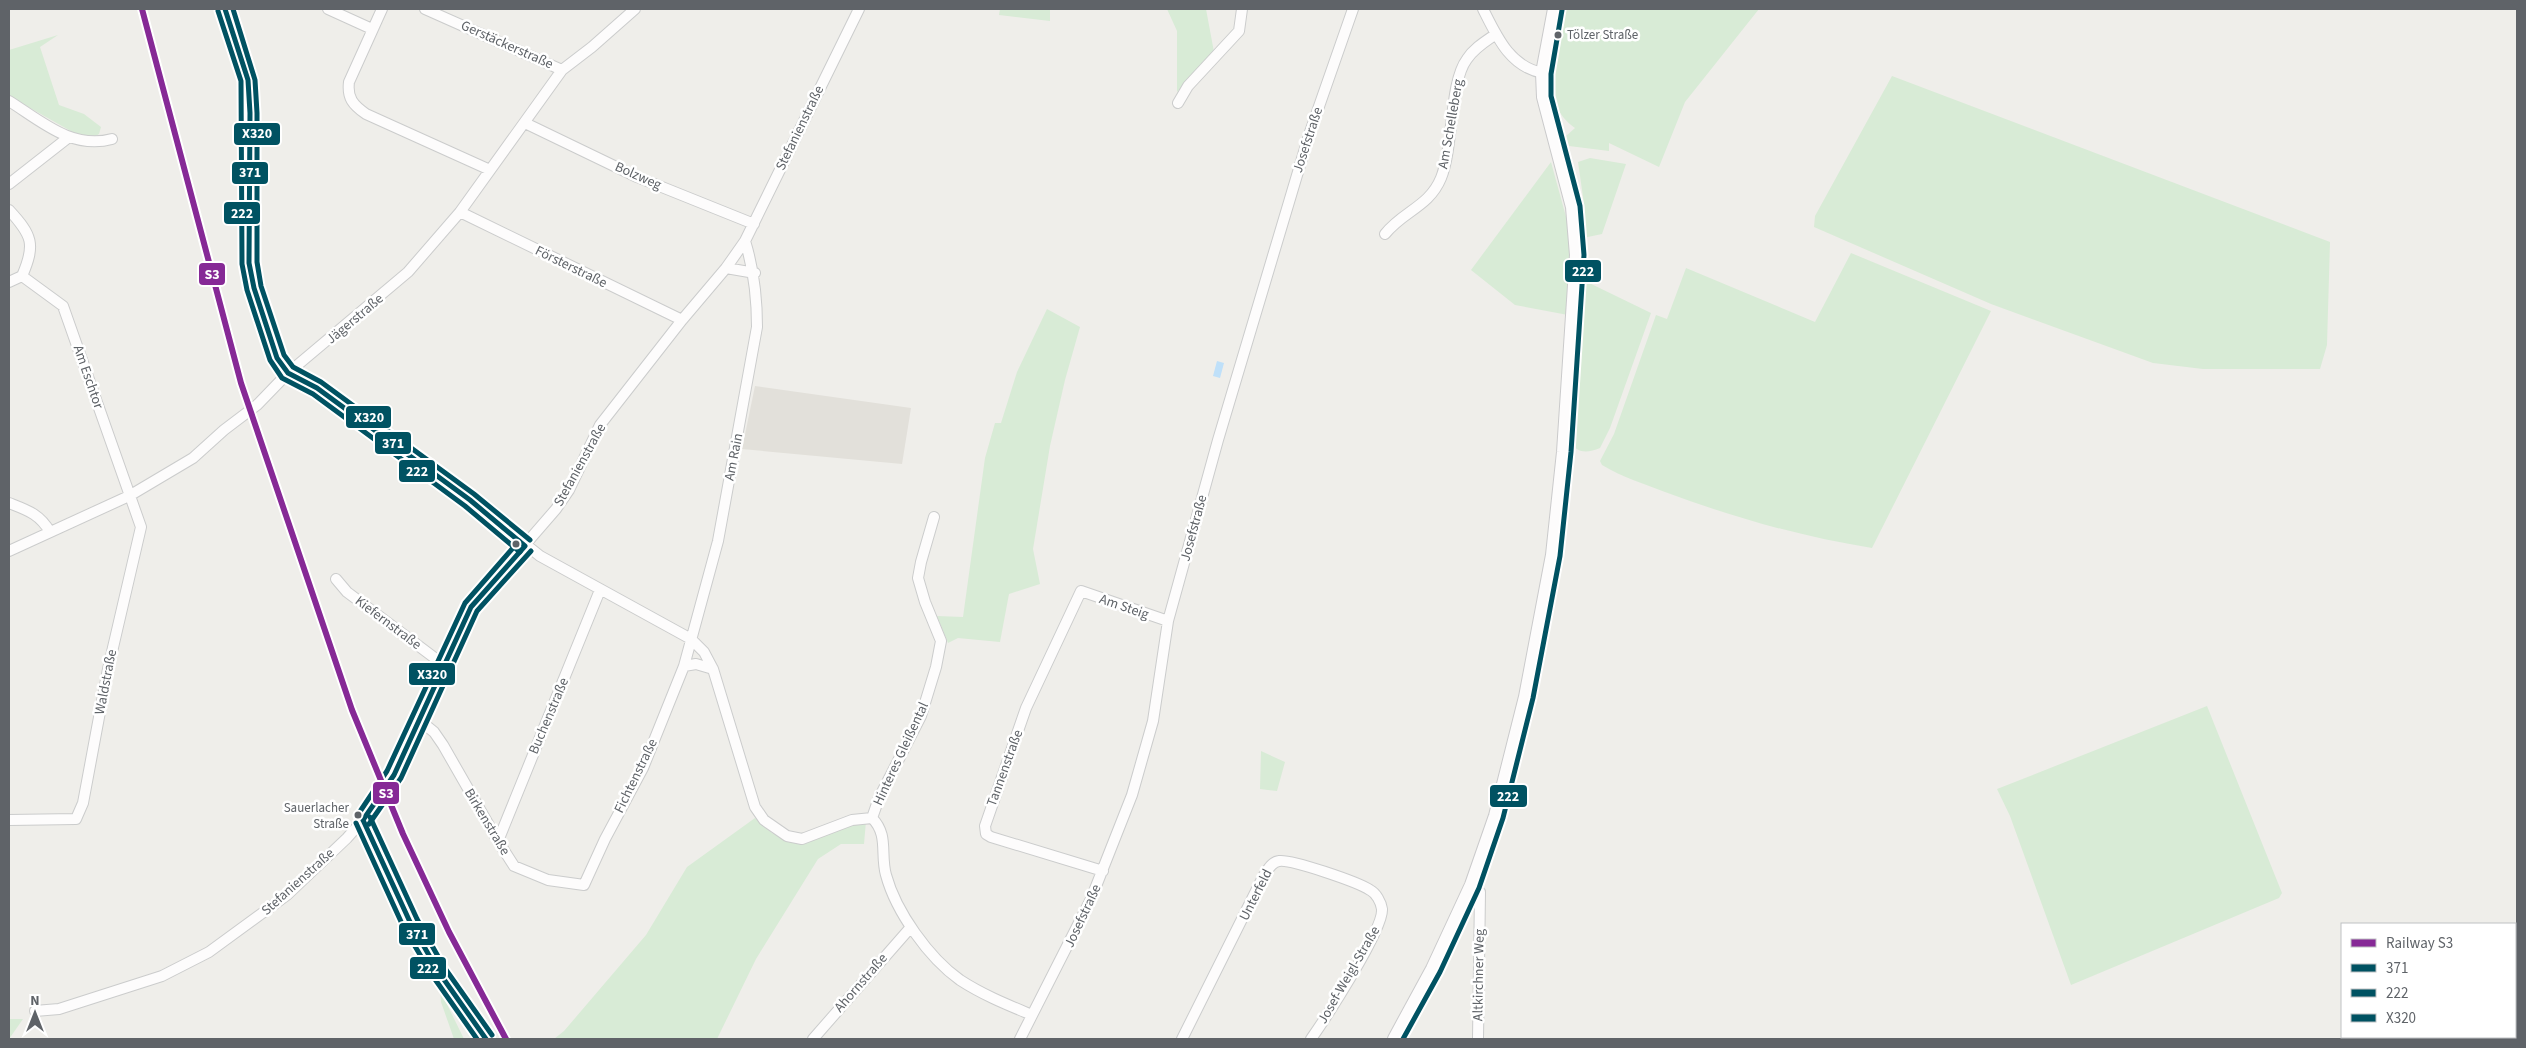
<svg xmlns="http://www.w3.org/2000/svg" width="2526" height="1048" viewBox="0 0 2526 1048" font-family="'Source Sans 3',sans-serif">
  <rect width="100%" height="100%" fill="#efeeea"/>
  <path fill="#e2e0da" d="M755,386l156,22 -9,56 -160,-15z"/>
  <path fill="#d8ebd6" d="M1000,9h50v12l-51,-6z
    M1167,9h39l8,43 -37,40v-61z
    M1565,9h194l-74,93 -26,65 -50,-24v8l-40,-5 -3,-10 9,-8c-41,-30 -19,-79 -10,-119z
    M58,35l-18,12 19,58 25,9 17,13 -2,7 -5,3 -11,1 -74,-42v-46z
    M1892,76l438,166 -3,103 -7,24h-117l-50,-6 -162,-59 -177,-77 1,-11z
    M1590,158l36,6 -24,70 -19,4 2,-27 -7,-49z
    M1551,162l20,73 -3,80 -53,-10 -44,-35z
    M1851,253l140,58 -119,237c-70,-11 -140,-31 -207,-56 -21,-8 -43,-15 -63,-27l-2,-4 14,-27 42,-119 11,4 19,-51 129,54z
    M1581,279l70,34 -41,115 -10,20c-13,5 -22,6 -31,-7z
    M1047,309l33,18 -15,53 -15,66 -17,103 7,35 -31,10 -9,48 -42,-4 -10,5 -11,-27 26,1 22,-159 10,-35h6l16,-51z
    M2207,706l75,187 -3,5 -208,87 -61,-169 -13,-27z
    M1261,751l24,11 -8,29 -17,-2z
    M755,818l17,15 15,7 79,-19 -2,23h-23l-23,15 -62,100 -39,80h-163l10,-8 82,-96 41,-68z
    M440,990l24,49h-10l-13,-37z
    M9,1019h14l-14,20z"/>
  <path fill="#bfe0f9" d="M1217,361l7,2 -4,15 -7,-2z"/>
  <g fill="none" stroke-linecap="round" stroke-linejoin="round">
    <defs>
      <path id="minor" d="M225,9l23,71 2,33 -1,150 5,25 23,70 11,15 29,15 153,112 70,56 151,83 13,13 9,17 42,138 9,13 23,16 15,3 50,-19 20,-2
        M328,9l44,20
        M382,9l-33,73c-2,16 4,23 17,32l124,56
        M425,9l137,61
        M1483,9c14,28 27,58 60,64
        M9,101c32,20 63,49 103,38
        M1178,103l10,-17 51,-55 3,-22
        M525,123l112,54 117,47
        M9,184l60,-47
        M9,210c23,25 27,34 13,66l-13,6
        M460,212l222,108
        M1385,234c18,-23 44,-27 56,-56 13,-32 8,-95 26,-119 7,-11 19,-18 29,-25
        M726,268l29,5
        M9,503c18,7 31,11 41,29
        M9,551l120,-55 64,-38 31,-28 33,-25 31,-32 120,-101 52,-60 102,-142 30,-23 43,-38
        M336,579l11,13 97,73
        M684,666l12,-2 17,5
        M418,719l16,13 9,13 55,96 16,25 34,14 36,5 21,-46 38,-71 41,-102 34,-125 39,-214c0,-31 -3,-57 -12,-86
        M872,818l7,-20 42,-82 15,-49 5,-26 -16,-39 -7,-24 3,-16 13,-45
        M872,818c17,17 8,36 14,57 10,37 43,83 74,105 23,15 48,25 72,35
        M9,820l67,-1 7,-16 25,-134 33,-142 -78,-221 -41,-30
        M363,820l47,102 28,49 48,68
        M498,841l102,-251
        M1103,871l-112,-34 -5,-3 -1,-8 41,-118 55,-117 87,30
        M1472,885l8,7 -2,147
        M35,1011l24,-2 103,-33 47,-24 78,-57 60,-57 16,-18 31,-45 77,-168 85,-98 13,-19 31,-65 82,-105 44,-52 19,-27 114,-232
        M813,1039l98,-112
        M1020,1039l71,-140 41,-104 21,-74 15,-100 50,-181 91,-305 44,-126
        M1182,1039l81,-162c4,-6 8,-15 16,-16 12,-2 79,21 91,29 6,3 11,12 12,19 2,20 -57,110 -71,130"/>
      <path id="secondary" d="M1395,1039l38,-70 39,-84 24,-69 30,-119 27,-142 11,-103 13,-197 -4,-48 -29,-110 -1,-24 12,-64"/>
    </defs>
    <use href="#minor" stroke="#cbcccc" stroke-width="12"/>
    <use href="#secondary" stroke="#cacacb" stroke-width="16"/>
    <use href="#minor" stroke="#fdfcfc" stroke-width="10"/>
    <use href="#secondary" stroke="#fdfcfc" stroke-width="14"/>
    <defs>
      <path id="bus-1" d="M225,9l23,71 2,33 -1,150 5,25 23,70 11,15 29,15 153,112 55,46
        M363,820l31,-45 77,-168 54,-61
        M363,820l47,102 28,49 48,68"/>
      <path id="bus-2" d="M218,11l23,70 1,183 5,26 23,70 12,18 31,16 152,112 55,46
        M356,823l47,103 29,49 45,64
        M369,824l32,-46 76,-167 54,-60
        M1403,1039l37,-67 39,-84 24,-70 30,-120 27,-142 11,-104 13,-197 -4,-49 -29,-110v-22l11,-64"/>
      <path id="bus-3" d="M233,9l22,71 2,33v149l4,24 23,69 9,12 28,15 153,112 56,46
        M357,816l30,-45 78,-168 54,-62
        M370,817l47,102 27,48 48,68"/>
    </defs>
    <use href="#bus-1" stroke="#fff" stroke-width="9"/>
    <use href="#bus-2" stroke="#fff" stroke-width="9"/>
    <use href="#bus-3" stroke="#fff" stroke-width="9"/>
    <use href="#bus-1" stroke="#005262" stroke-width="5"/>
    <use href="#bus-2" stroke="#005262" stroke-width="5"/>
    <use href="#bus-3" stroke="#005262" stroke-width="5"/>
    <defs>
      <path id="rail-1" d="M142,9l99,374 111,327 51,124 46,98 57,107"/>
    </defs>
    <use href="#rail-1" stroke="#fff" stroke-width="10"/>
    <use href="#rail-1" stroke="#862996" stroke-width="6"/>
  </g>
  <g fill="#5f6368" stroke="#fff" stroke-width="2">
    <circle cx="1558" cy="35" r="4.5"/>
    <circle cx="516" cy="544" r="4.5"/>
    <circle cx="358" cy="815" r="4.5"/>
  </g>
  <g text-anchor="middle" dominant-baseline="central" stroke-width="5" stroke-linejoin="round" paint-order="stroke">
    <g font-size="13" fill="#5f6368" stroke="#fff" text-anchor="start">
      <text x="1567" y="35">Tölzer Straße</text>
      <text x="349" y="808" text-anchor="end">Sauerlacher<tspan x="349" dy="16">Straße</tspan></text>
    </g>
    <g font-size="14" fill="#5f6368" stroke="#fff">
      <text transform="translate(507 45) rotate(24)">Gerstäckerstraße</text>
      <text transform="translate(1451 124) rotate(-80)">Am Schelleberg</text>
      <text transform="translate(800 128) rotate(-64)">Stefanienstraße</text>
      <text transform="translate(1308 140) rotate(-72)">Josefstraße</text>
      <text transform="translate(638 176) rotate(24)">Bolzweg</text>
      <text transform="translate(571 267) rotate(26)">Försterstraße</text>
      <text transform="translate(355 319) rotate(-40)">Jägerstraße</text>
      <text transform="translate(88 377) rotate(71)">Am Eschtor</text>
      <text transform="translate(734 457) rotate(-79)">Am Rain</text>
      <text transform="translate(580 465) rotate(-61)">Stefanienstraße</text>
      <text transform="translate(1194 528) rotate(-75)">Josefstraße</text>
      <text transform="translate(1124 607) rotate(19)">Am Steig</text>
      <text transform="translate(388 623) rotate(37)">Kiefernstraße</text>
      <text transform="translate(106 682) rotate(-79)">Waldstraße</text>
      <text transform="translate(549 716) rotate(-67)">Buchenstraße</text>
      <text transform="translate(901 754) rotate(-65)">Hinteres Gleißental</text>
      <text transform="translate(1005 768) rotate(-70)">Tannenstraße</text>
      <text transform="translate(636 776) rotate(-64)">Fichtenstraße</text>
      <text transform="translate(487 822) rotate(59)">Birkenstraße</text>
      <text transform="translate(298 882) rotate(-42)">Stefanienstraße</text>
      <text transform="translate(1256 895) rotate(-63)">Unterfeld</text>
      <text transform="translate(1083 916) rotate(-65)">Josefstraße</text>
      <text transform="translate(1349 975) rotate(-60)">Josef-Weigl-Straße</text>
      <text transform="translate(1479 975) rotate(-89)">Altkirchner Weg</text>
      <text transform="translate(861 983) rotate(-49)">Ahornstraße</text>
    </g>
  </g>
  <g stroke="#fff" stroke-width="2">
    <rect x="233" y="122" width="48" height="24" rx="5" fill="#005262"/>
    <rect x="231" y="161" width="38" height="24" rx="5" fill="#005262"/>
    <rect x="223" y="201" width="38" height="24" rx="5" fill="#005262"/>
    <rect x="1564" y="259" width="38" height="24" rx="5" fill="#005262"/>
    <rect x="198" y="262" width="28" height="24" rx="5" fill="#862996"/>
    <rect x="345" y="405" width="47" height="24" rx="5" fill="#005262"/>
    <rect x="374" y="431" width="38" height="24" rx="5" fill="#005262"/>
    <rect x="398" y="459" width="38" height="24" rx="5" fill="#005262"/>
    <rect x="408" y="662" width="48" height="24" rx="5" fill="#005262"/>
    <rect x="372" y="781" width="28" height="24" rx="5" fill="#862996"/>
    <rect x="1489" y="784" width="39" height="24" rx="5" fill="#005262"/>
    <rect x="398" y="922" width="38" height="24" rx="5" fill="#005262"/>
    <rect x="409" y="956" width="38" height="24" rx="5" fill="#005262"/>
  </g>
  <g font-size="14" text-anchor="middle" font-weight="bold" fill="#fff">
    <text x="257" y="138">X320</text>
    <text x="250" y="177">371</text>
    <text x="242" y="218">222</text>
    <text x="1583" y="276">222</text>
    <text x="212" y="279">S3</text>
    <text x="369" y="422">X320</text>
    <text x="393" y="448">371</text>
    <text x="417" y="476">222</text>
    <text x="432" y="679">X320</text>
    <text x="386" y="798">S3</text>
    <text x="1508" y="801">222</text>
    <text x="417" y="939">371</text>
    <text x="428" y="973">222</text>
  </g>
  <rect width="2526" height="1048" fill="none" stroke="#5f6368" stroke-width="20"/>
  <rect x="2341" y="923" width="175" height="115" fill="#ffffff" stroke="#bfc1c3"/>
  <rect x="2351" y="939" width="25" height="8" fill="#862996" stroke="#bfc1c3"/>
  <text x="2386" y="948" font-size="15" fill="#5f6368">Railway S3</text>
  <rect x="2351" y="964" width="25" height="8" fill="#005262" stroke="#bfc1c3"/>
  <text x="2386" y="973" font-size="15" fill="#5f6368">371</text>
  <rect x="2351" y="989" width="25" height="8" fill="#005262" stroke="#bfc1c3"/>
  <text x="2386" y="998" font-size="15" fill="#5f6368">222</text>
  <rect x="2351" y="1014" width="25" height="8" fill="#005262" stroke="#bfc1c3"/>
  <text x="2386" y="1023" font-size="15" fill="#5f6368">X320</text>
  <g transform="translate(35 1013)" stroke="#ffffff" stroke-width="4" paint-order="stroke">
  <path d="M0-4L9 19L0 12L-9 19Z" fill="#5f6368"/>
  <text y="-8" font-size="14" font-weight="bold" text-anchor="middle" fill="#5f6368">N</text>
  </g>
</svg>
